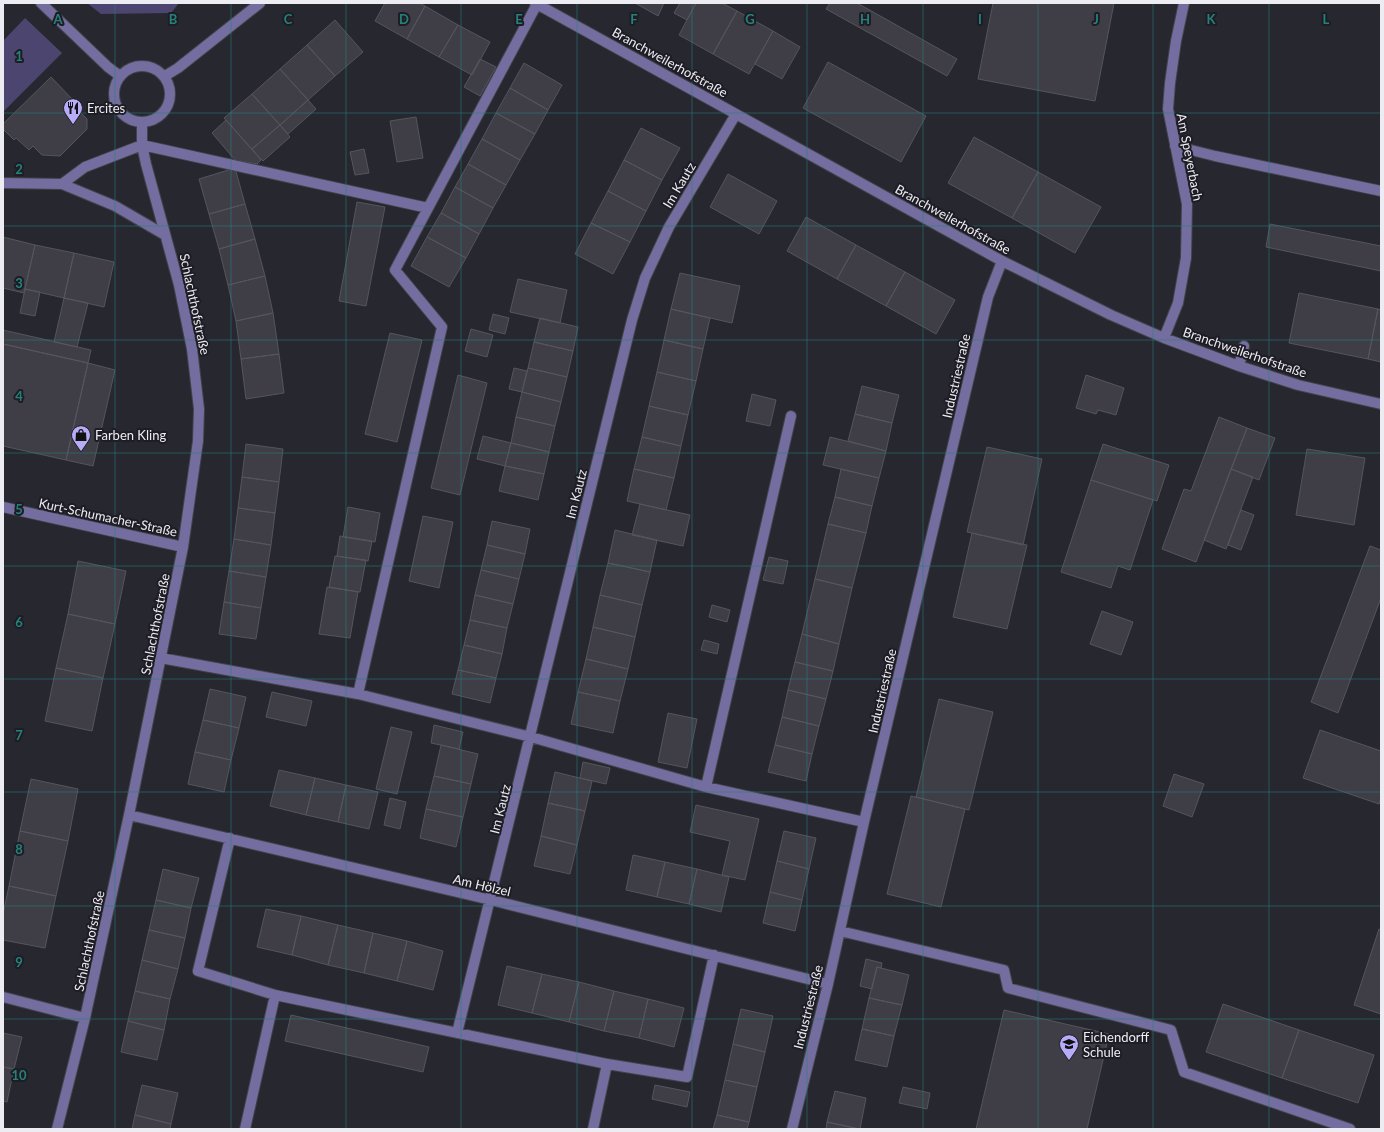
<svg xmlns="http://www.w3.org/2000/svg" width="1384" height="1132" viewBox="0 0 1384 1132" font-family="Lato,sans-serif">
  <rect width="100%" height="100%" fill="#27272f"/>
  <path fill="#4b4570" d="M87,3h92l-8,10 -70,1z
    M25,18l37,35 -59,59v-71z"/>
  <path fill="#3f3e47" stroke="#55555e" d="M385,3h34l6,3 -18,33 -32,-18z
    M635,3h29l-6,13z
    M680,3h16l-9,17 -13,-7z
    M696,3h26l15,8 -24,43 -34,-19z
    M830,3h27l100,56 -10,17 -121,-67z
    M993,3h121l-19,98 -117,-22z
    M425,6l33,19 -19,32 -32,-18z
    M737,11l36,20 -24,43 -36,-20z
    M335,20l28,32 -28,24 -28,-31z
    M458,25l32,17 -18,33 -33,-18z
    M773,31l27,16 -18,32 -27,-15z
    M307,45l28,31 -27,24 -28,-31z
    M480,59l16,8 -16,29 -16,-9z
    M828,62l98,54 -25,46 -98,-54z
    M524,63l38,22 -14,25 -38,-22z
    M280,69l28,31 -28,25 -28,-31z
    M51,77l23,24 -2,3 15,15v10l-27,27 -18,-1 -9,-9 -4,4 -13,-12 -2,2 -11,-11v-5z
    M510,88l38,22 -13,24 -39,-21z
    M252,94l28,31 -28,24 -28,-31z
    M308,100l8,9 -28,25 -8,-9z
    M496,113l39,21 -15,26 -38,-21z
    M416,117l7,41 -26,4 -7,-41z
    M226,120l35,40 -4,4 -22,-4 -23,-27z
    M280,125l10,12 -27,24 -11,-12z
    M641,128l39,20 -18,32 -38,-20z
    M974,137l64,35 -26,46 -64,-35z
    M482,139l38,21 -14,25 -38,-21z
    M364,149l5,24 -14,2 -5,-23z
    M624,160l38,20 -16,31 -38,-20z
    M468,164l38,21 -13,23 -38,-21z
    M235,168l10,36 -36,10 -10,-35z
    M1038,172l63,35 -26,46 -63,-35z
    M728,174l49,27 -18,33 -49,-27z
    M455,187l38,21 -14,26 -38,-21z
    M608,191l38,20 -16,31 -39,-19z
    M357,202l28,5 -19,99 -27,-5z
    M245,204l10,35 -36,10 -10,-35z
    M441,213l38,21 -13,24 -39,-21z
    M806,217l50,28 -19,34 -50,-28z
    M591,223l39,19 -17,32 -38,-20z
    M1270,224l111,22v25l-115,-24z
    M3,237l32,8 -11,48 -21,-5z
    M427,237l39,21 -17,29 -38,-21z
    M255,239l10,37 -37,9 -9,-36z
    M35,245l39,8 -10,45 -39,-9z
    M856,245l49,27 -19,34 -49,-27z
    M74,253l40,9 -10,45 -40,-9z
    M905,272l50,28 -19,34 -50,-28z
    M680,273l60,13 -8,37 -61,-14z
    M265,276l8,37 -37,8 -8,-36z
    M518,279l49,11 -7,33 -50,-11z
    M25,289l15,3 -5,24 -15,-3z
    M1299,293l79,16 -10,50 -79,-16z
    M64,298l24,5 -11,44 -23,-5z
    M671,309l39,9 -7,31 -39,-9z
    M1378,309l3,1v52l-13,-3z
    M273,313l6,41 -38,5 -5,-38z
    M493,314l16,4 -4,16 -16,-4z
    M540,318l38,9 -5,24 -39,-9z
    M471,329l22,6 -6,22 -22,-6z
    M3,330l88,20 -3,13 -85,-19z
    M390,333l32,7 -25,102 -32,-8z
    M664,340l39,9 -7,32 -39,-9z
    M534,342l39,9 -6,26 -39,-9z
    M3,344l85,19 -22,97 -63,-14z
    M279,354l5,39 -38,6 -5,-40z
    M88,363l27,7 -22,96 -27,-6z
    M514,368l13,3 -5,21 -13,-3z
    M528,368l39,9 -6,25 -39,-10z
    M657,372l39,9 -8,34 -39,-9z
    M458,375l29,8 -27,112 -29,-7z
    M1086,375l38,13 -8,27 -18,-5 -2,4 -20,-6z
    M862,386l37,9 -7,28 -37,-9z
    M522,392l39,10 -6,24 -39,-9z
    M752,394l24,6 -6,26 -24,-5z
    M649,406l39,9 -7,31 -39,-9z
    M855,414l37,9 -6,28 -38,-10z
    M516,417l39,9 -6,26 -38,-9z
    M1219,417l28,11 -51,134 -34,-13 22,-60 7,2z
    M1247,428l28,10 -16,42 -28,-11z
    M483,436l28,7 -6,23 -28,-7z
    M642,437l39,9 -7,32 -40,-9z
    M830,437l56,14 -7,27 -56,-13z
    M511,443l38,9 -5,22 -39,-8z
    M246,444l37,5 -4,33 -37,-5z
    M1103,444l66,21 -12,36 -66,-21z
    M987,447l55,12 -19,86 -56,-13z
    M1307,449l58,9 -11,67 -58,-10z
    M505,466l39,8 -6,26 -39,-9z
    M634,469l40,9 -8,32 -39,-9z
    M841,469l38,9 -7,28 -37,-9z
    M1231,469l22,8 -27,72 -22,-9z
    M242,477l37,5 -4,31 -37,-5z
    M1091,480l62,20 -23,70 -12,-4 -7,22 -50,-16z
    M835,497l37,9 -6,27 -38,-9z
    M640,504l50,11 -7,31 -51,-11z
    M348,507l32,6 -5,29 -32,-5z
    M238,508l37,5 -4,32 -37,-6z
    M1241,510l13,5 -13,35 -13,-5z
    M423,516l30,6 -14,66 -30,-7z
    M492,521l38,8 -5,25 -38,-9z
    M828,524l38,9 -14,55 -37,-9z
    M615,530l42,10 -7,32 -42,-9z
    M972,533l55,12 -20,84 -54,-12z
    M340,536l32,5 -4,20 -31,-5z
    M234,539l37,6 -5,32 -37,-6z
    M487,545l38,9 -6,25 -38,-9z
    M1370,546l11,4v48l-43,115 -27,-11z
    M335,556l31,4 -6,32 -31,-5z
    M769,557l19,4 -5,23 -20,-4z
    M78,561l48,10 -11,53 -47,-10z
    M608,563l42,9 -8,33 -42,-10z
    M481,570l38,9 -6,25 -38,-9z
    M229,571l37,6 -5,31 -37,-6z
    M815,579l37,9 -13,56 -37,-10z
    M327,587l31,5 -8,46 -31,-4z
    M475,595l38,9 -6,24 -37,-8z
    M600,595l42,10 -7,32 -42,-10z
    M224,602l37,6 -5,31 -37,-5z
    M712,605l18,5 -3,12 -18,-5z
    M1102,611l31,11 -12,33 -31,-11z
    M68,614l47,10 -12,54 -47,-10z
    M470,620l37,8 -5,26 -38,-9z
    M593,627l42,10 -7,32 -42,-10z
    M802,634l37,10 -6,27 -38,-9z
    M704,640l15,4 -2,10 -16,-4z
    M464,645l38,9 -6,24 -38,-8z
    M586,659l42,10 -8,32 -42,-9z
    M795,662l38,9 -7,28 -38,-9z
    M56,668l47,10 -11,53 -47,-10z
    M458,670l38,8 -6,25 -38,-9z
    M210,689l36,8 -7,31 -36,-8z
    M788,690l38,9 -7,27 -37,-9z
    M272,692l40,9 -6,25 -40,-9z
    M578,692l42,9 -7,32 -42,-9z
    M939,699l54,13 -24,98 -53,-13z
    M668,713l29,6 -10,49 -29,-6z
    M782,717l37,9 -7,28 -37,-9z
    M203,720l36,8 -8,32 -36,-8z
    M434,725l29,7 -4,17 -28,-6z
    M391,727l21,5 -15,62 -21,-5z
    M1320,730l61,21v47l-2,6 -76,-26z
    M441,745l37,9 -7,30 -37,-8z
    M775,745l37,9 -6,27 -38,-9z
    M195,752l36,8 -7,32 -36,-8z
    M583,762l27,6 -4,16 -26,-6z
    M279,770l36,8 -9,37 -36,-9z
    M555,772l37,9 -7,30 -37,-8z
    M1174,774l30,10 -12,33 -29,-11z
    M434,776l37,8 -8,33 -37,-8z
    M315,778l31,7 -8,37 -32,-7z
    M31,779l47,10 -10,52 -48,-10z
    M346,785l32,7 -9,37 -31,-7z
    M911,796l54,13 -24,98 -54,-13z
    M390,798l16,4 -6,27 -16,-4z
    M548,803l37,8 -8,34 -36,-9z
    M696,805l63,14 -14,61 -23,-5 8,-34 -40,-9z
    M426,809l37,8 -7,30 -36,-9z
    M20,831l48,10 -12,55 -47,-10z
    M784,831l32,7 -7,31 -32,-8z
    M541,836l36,9 -7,29 -36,-8z
    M633,855l32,7 -8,35 -31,-7z
    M777,861l32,8 -7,31 -32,-8z
    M665,862l32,7 -8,35 -32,-7z
    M163,869l36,9 -8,30 -35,-8z
    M697,869l32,8 -8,35 -32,-8z
    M9,886l47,10 -11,52 -42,-8v-26z
    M770,892l32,8 -7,31 -32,-8z
    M156,900l35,8 -6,30 -36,-8z
    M266,909l35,7 -9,39 -35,-8z
    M301,916l37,9 -10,40 -36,-10z
    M338,925l35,8 -9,40 -36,-8z
    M1379,929l2,1v84l-27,-9z
    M149,930l36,8 -7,31 -36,-9z
    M373,933l34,8 -10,40 -33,-8z
    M407,941l36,10 -10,39 -36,-9z
    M866,959l16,4 -1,5 -4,-1 -5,22 -12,-3z
    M142,960l36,9 -8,30 -35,-8z
    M507,966l35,8 -10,39 -34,-8z
    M877,967l32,8 -7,30 -33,-7z
    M542,974l37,8 -10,40 -37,-9z
    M579,982l35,9 -10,40 -35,-9z
    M135,991l35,8 -6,31 -36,-9z
    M614,991l34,8 -9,39 -35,-7z
    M869,998l33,7 -8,31 -32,-7z
    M648,999l36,9 -10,39 -35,-9z
    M1223,1004l76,26 -17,48 -76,-26z
    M741,1009l32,7 -8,36 -32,-8z
    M1004,1010l105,24 -22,95h-111z
    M291,1015l138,32 -6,25 -138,-31z
    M128,1021l36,9 -7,30 -36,-8z
    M862,1029l32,7 -7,31 -32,-7z
    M1299,1030l75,25 -16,48 -76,-25z
    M3,1033l19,4 -8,32 -11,-2z
    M733,1044l32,8 -8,35 -32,-7z
    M3,1067l11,2 -7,33 -4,-1z
    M725,1080l32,7 -8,35 -32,-7z
    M142,1085l36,8 -7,31 -36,-9z
    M655,1085l35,7 -3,15 -35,-8z
    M903,1087l27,6 -3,16 -28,-6z
    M835,1091l31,7 -6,31 -33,-7z
    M135,1115l36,9 -1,5h-38z
    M717,1115l32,7 -2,7h-34z
    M827,1122l32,7h-33z"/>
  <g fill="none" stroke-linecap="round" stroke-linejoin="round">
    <defs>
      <path id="minor" d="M41,3l67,64 12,9
        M535,3l467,258 109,54 53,23 75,28 59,19 83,19
        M114 94a28 28 0 1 1 56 0a28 28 0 1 1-56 0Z
        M165,76l13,-8 82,-65
        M1175,146l40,10 166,35
        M3,183l59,1
        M165,235l-50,-29 -53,-22 23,-17 57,-22 286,63
        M1164,338l14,-35 8,-45 1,-54 -19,-95 2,-26 6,-42 8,-38
        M1239,366l5,-20
        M3,507l180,40
        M161,658l197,36 173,43 175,50 158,35
        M358,694l84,-367 -47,-57 142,-266
        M706,787l85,-371
        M129,815l362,85 337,84
        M230,838l-32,133 77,24 332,69 80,13 27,-122
        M840,931l164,39 4,18 163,42 13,42 166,57
        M3,997l82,21
        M457,1033l175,-713 13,-42 24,-51 67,-113
        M57,1129l28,-111 44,-203 54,-268 15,-106 1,-32 -7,-60 -13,-64 -33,-121 -4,-19v-23
        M245,1129l30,-134
        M593,1129l14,-65
        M792,1129l36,-145 36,-162 124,-525 14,-36"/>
    </defs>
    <use href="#minor" stroke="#43434a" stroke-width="12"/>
    <use href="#minor" stroke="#746da0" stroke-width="10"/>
  </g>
  <path fill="none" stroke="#25827b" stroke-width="1" stroke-opacity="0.55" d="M115,3v1126M231,3v1126M346,3v1126M461,3v1126M577,3v1126M692,3v1126M807,3v1126M923,3v1126M1038,3v1126M1153,3v1126M1269,3v1126M3,113h1378M3,226h1378M3,340h1378M3,453h1378M3,566h1378M3,679h1378M3,792h1378M3,906h1378M3,1019h1378"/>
  <defs>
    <symbol id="restaurant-pin" viewBox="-11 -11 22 30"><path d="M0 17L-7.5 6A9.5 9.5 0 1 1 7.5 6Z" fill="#b6acf8" stroke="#1e1d25"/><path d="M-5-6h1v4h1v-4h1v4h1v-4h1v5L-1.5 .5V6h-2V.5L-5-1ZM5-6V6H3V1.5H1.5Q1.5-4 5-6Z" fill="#111"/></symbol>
    <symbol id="shop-pin" viewBox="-11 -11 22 30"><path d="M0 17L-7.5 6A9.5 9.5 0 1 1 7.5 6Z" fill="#b6acf8" stroke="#1e1d25"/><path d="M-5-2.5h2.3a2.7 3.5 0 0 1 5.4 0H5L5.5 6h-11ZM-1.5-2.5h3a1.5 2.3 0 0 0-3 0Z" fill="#111"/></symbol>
    <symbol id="school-pin" viewBox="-11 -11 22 30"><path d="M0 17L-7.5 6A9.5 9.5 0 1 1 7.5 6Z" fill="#b6acf8" stroke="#1e1d25"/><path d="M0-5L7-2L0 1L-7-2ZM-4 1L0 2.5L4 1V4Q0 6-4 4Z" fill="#111"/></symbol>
  </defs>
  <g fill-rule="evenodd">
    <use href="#restaurant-pin" x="62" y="97" width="22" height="30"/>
    <use href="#shop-pin" x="70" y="424" width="22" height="30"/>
    <use href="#school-pin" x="1058" y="1033" width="22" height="30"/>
  </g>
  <g text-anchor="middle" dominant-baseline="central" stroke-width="4" stroke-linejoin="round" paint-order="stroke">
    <g font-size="13" fill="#edecf2" stroke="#1e1d25">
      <text transform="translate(670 62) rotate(29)">Branchweilerhofstraße</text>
      <text transform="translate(1190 157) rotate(79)">Am Speyerbach</text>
      <text transform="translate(679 185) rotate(-59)">Im Kautz</text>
      <text transform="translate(953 219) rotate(29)">Branchweilerhofstraße</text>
      <text transform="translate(195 304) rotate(78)">Schlachthofstraße</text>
      <text transform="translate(1245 352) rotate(19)">Branchweilerhofstraße</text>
      <text transform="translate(956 376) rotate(-77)">Industriestraße</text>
      <text transform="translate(576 494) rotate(-76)">Im Kautz</text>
      <text transform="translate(108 517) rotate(12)">Kurt-Schumacher-Straße</text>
      <text transform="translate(155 624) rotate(-79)">Schlachthofstraße</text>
      <text transform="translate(882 691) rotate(-77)">Industriestraße</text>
      <text transform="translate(500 809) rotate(-76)">Im Kautz</text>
      <text transform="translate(482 885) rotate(13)">Am Hölzel</text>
      <text transform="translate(89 941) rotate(-78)">Schlachthofstraße</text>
      <text transform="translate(808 1007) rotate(-76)">Industriestraße</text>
    </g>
    <g font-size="13" fill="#edecf2" stroke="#1e1d25" text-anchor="start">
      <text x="87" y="108">Ercites</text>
      <text x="95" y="435">Farben Kling</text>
      <text x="1083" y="1037">Eichendorff<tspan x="1083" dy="15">Schule</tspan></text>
    </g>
  </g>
  <g font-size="13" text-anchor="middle" font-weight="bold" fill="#25827b" stroke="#1e1d25" stroke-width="4" stroke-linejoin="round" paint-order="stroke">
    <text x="58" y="24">A</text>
    <text x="173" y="24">B</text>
    <text x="288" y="24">C</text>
    <text x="404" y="24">D</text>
    <text x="519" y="24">E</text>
    <text x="634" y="24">F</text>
    <text x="750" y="24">G</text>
    <text x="865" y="24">H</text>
    <text x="980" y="24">I</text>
    <text x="1096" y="24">J</text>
    <text x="1211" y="24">K</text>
    <text x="1326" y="24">L</text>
    <text x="19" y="61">1</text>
    <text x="19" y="174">2</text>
    <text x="19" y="288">3</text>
    <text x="19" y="401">4</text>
    <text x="19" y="514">5</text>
    <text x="19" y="627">6</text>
    <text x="19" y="740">7</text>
    <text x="19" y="854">8</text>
    <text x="19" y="967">9</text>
    <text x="19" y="1080">10</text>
  </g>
  <rect width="1384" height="1132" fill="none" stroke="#edecf2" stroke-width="8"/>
</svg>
